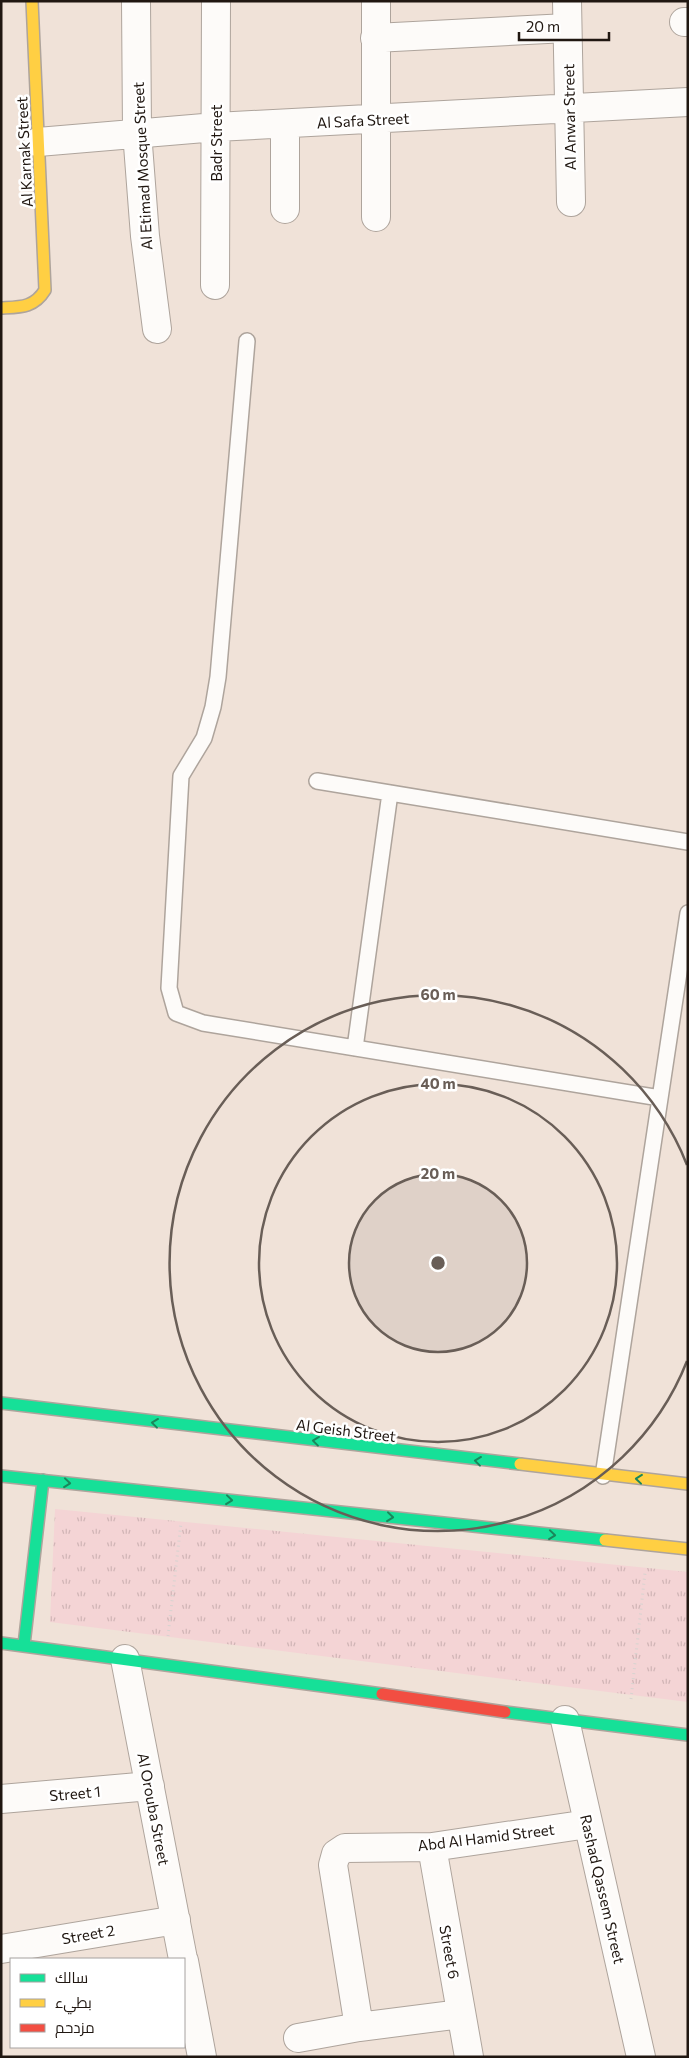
<svg xmlns="http://www.w3.org/2000/svg" width="689" height="2058" viewBox="0 0 689 2058" font-family="Commissioner,Cairo,sans-serif">
  <defs>
    <pattern id="park-tufts" width="24" height="20" patternUnits="userSpaceOnUse" patternTransform="scale(1.25)"><rect width="24" height="20" fill="#f4d4d5"/><path d="M3 7l-1-3M5 7V3M7 7l1-3M15 17l-1-3M17 17v-4M19 17l1-3" fill="none" stroke="#d1b5b6"/></pattern>
  </defs>
  <rect width="100%" height="100%" fill="#f0e2d8"/>
  <path fill="url(#park-tufts)" d="M55,1509l633,63v130l-638,-80z"/>
  <g fill="none" stroke-linecap="round" stroke-linejoin="round">
    <defs>
      <path id="lane" d="M247,341l-29,336 -5,30 -9,31 -23,38 -12,212 7,25 27,10 457,75
        M317,781l371,61
        M355,1048l35,-255
        M603,1476l85,-563"/>
      <path id="street" d="M136,1l1,131 8,104 12,93
        M567,1l4,201
        M684,22h4
        M375,38l192,-10
        M285,124v85
        M38,142l178,-15 472,-25
        M376,217v-216
        M215,285l1,-284
        M125,1659l58,300
        M565,1720l76,337
        M1,1799l149,-13
        M432,1847l37,210
        M1,1949l175,-29
        M184,1961l18,96
        M359,2027l-26,-162 3,-11 9,-6 87,-1 156,-23
        M298,2038l61,-11 102,-13"/>
      <path id="fast" d="M1,1403l519,61
        M1,1476l604,64
        M1,1643l381,51
        M24,1645l19,-165
        M505,1712l183,23"/>
      <path id="slow" d="M1,308c19,-1 33,0 44,-18l-13,-289
        M520,1464l168,20
        M605,1540l83,9"/>
      <path id="jam" d="M382,1694l123,18"/>
    </defs>
    <use href="#lane" stroke="#aea49c" stroke-width="18"/>
    <use href="#street" stroke="#aea49c" stroke-width="30"/>
    <use href="#fast" stroke="#aea49c" stroke-width="14"/>
    <use href="#slow" stroke="#aea49c" stroke-width="14"/>
    <use href="#jam" stroke="#aea49c" stroke-width="14"/>
    <path stroke="#d7d3d0" stroke-width="3" stroke-dasharray="1 4" stroke-linecap="butt" d="M168,1636l13,-113
      M631,1699l14,-126"/>
    <use href="#lane" stroke="#fdfbf9" stroke-width="15"/>
    <use href="#street" stroke="#fdfbf9" stroke-width="28"/>
    <use href="#fast" stroke="#16e098" stroke-width="11"/>
    <use href="#slow" stroke="#ffcf43" stroke-width="11"/>
    <use href="#jam" stroke="#f24e42" stroke-width="11"/>
  </g>
  <defs><path id="oneway-chevron" d="M-2-3.5L2.5 0L-2 3.5" fill="none" stroke-width="1.6" stroke-linecap="round" stroke-linejoin="round" transform="scale(1.25)"/></defs>
  <g stroke="#1a865b">
    <use href="#oneway-chevron" transform="translate(155 1423) rotate(-173)"/>
    <use href="#oneway-chevron" transform="translate(316 1441) rotate(-173)"/>
    <use href="#oneway-chevron" transform="translate(478 1461) rotate(-173)"/>
    <use href="#oneway-chevron" transform="translate(639 1479) rotate(-174)"/>
    <use href="#oneway-chevron" transform="translate(67 1483) rotate(6)"/>
    <use href="#oneway-chevron" transform="translate(229 1500) rotate(6)"/>
    <use href="#oneway-chevron" transform="translate(390 1517) rotate(6)"/>
    <use href="#oneway-chevron" transform="translate(552 1535) rotate(6)"/>
  </g>
  <circle cx="438" cy="1263" r="89" fill="#695e57" fill-opacity=".12"/>
  <g fill="none" stroke="#695e57" stroke-width="2.5">
    <circle cx="438" cy="1263" r="89"/>
    <circle cx="438" cy="1263" r="179"/>
    <path d="M687 1361A268 268 0 1 1 687 1165"/>
  </g>
  <g text-anchor="middle" dominant-baseline="central" stroke-width="5" stroke-linejoin="round" paint-order="stroke">
    <g font-size="15" fill="#201711" stroke="#fff">
      <text transform="translate(569 117) rotate(-91)">Al Anwar Street</text>
      <text transform="translate(363 120) rotate(-3)">Al Safa Street</text>
      <text transform="translate(216 143) rotate(-90)">Badr Street</text>
      <text transform="translate(24 152) rotate(-93)">Al Karnak Street</text>
      <text transform="translate(142 166) rotate(-93)">Al Etimad Mosque Street</text>
      <text transform="translate(346 1430) rotate(7)">Al Geish Street</text>
      <text transform="translate(75 1793) rotate(-5)">Street 1</text>
      <text transform="translate(154 1809) rotate(79)">Al Orouba Street</text>
      <text transform="translate(486 1837) rotate(-7)">Abd Al Hamid Street</text>
      <text transform="translate(603 1889) rotate(77)">Rashad Qassem Street</text>
      <text transform="translate(88 1934) rotate(-10)">Street 2</text>
      <text transform="translate(450 1952) rotate(80)">Street 6</text>
    </g>
  </g>
  <circle cx="438" cy="1263" r="8" fill="#695e57" stroke="#fff" stroke-width="2.5"/>
  <g font-size="15" text-anchor="middle" font-weight="bold" fill="#695e57" stroke="#fff" stroke-width="5" stroke-linejoin="round" paint-order="stroke">
    <text x="438" y="1000">60 m</text>
    <text x="438" y="1089">40 m</text>
    <text x="438" y="1179">20 m</text>
  </g>
  <rect width="689" height="2058" fill="none" stroke="#201711" stroke-width="5"/>
  <rect x="10" y="1958" width="175" height="90" fill="#ffffff" stroke="#a6a2a0"/>
  <rect x="20" y="1974" width="25" height="8" fill="#16e098" stroke="#a6a2a0"/>
  <text x="55" y="1983" font-size="15" fill="#201711">سالك</text>
  <rect x="20" y="1999" width="25" height="8" fill="#ffcf43" stroke="#a6a2a0"/>
  <text x="55" y="2008" font-size="15" fill="#201711">بطيء</text>
  <rect x="20" y="2024" width="25" height="8" fill="#f24e42" stroke="#a6a2a0"/>
  <text x="55" y="2033" font-size="15" fill="#201711">مزدحم</text>
  <path d="M519 32v8h90v-8" fill="none" stroke="#201711" stroke-width="2.5"/>
  <text x="526" y="32" font-size="15" fill="#201711" stroke="#ffffff" stroke-width="4" paint-order="stroke">20 m</text>
</svg>
